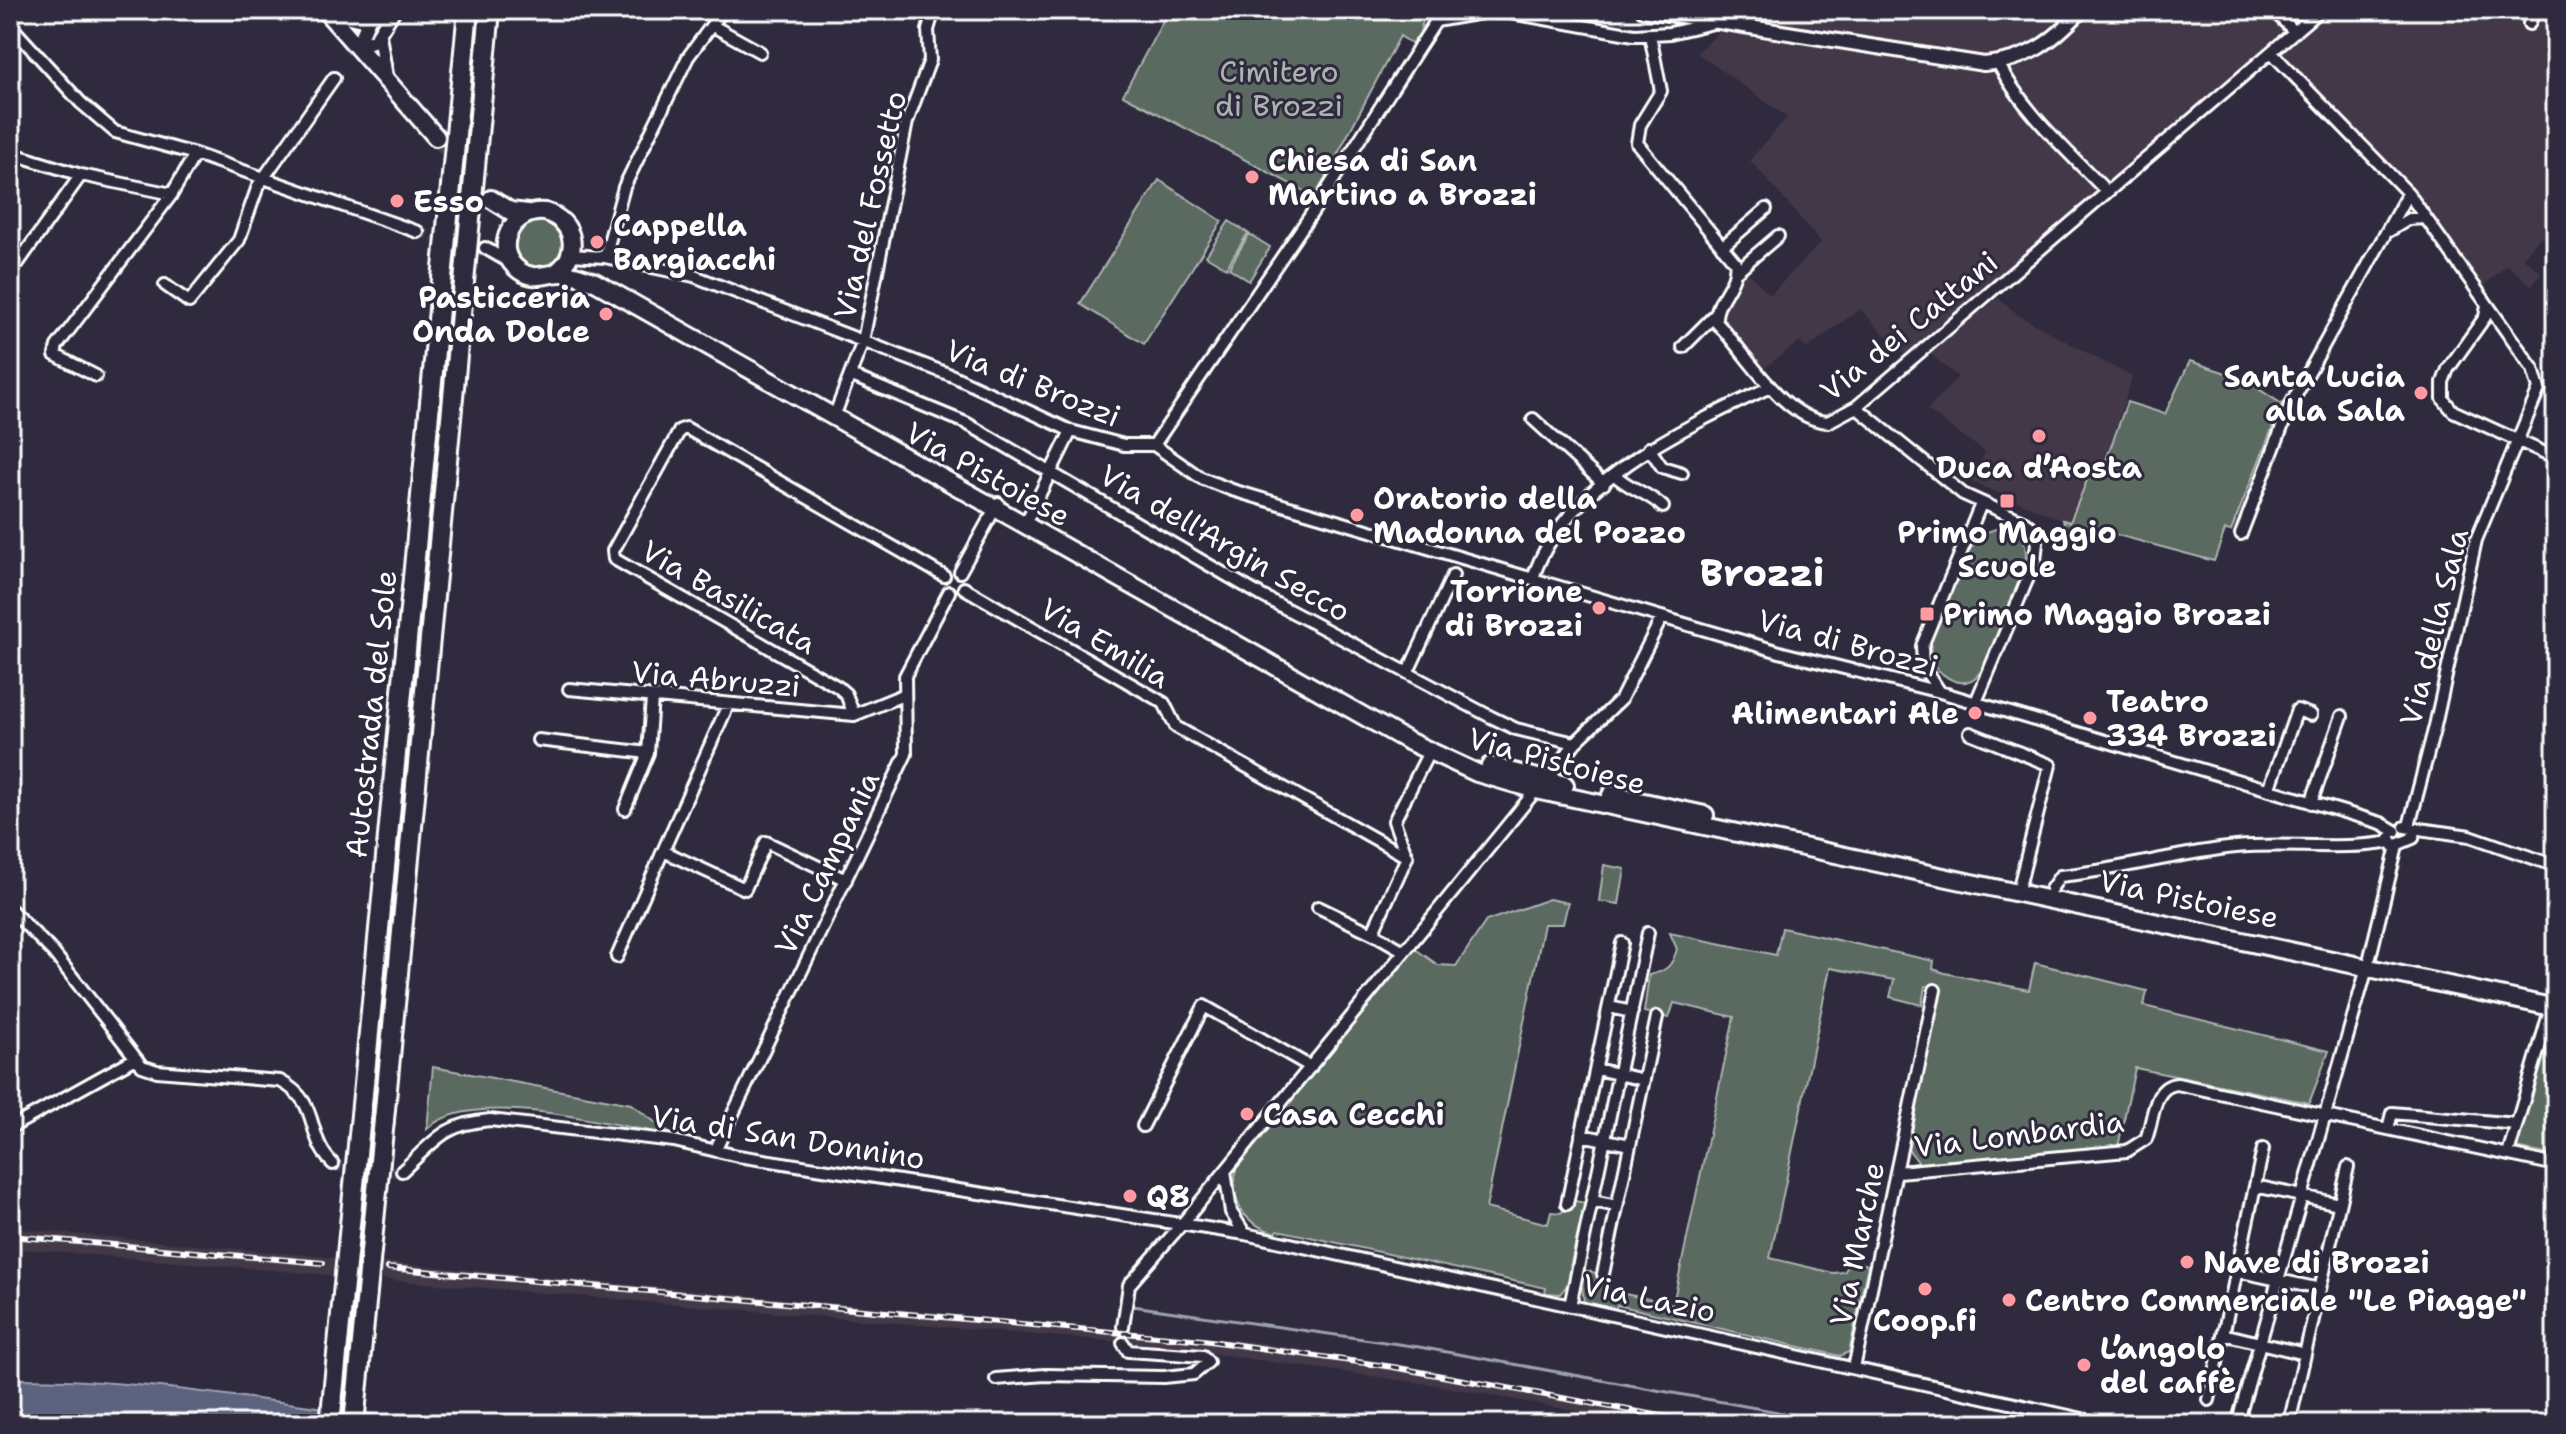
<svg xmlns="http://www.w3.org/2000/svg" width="2566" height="1434" viewBox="0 0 2566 1434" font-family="'Shantell Sans',sans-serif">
  <rect width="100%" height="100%" fill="#2f2a3d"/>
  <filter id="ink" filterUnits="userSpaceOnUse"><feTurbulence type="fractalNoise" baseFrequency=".0125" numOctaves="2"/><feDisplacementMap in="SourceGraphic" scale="16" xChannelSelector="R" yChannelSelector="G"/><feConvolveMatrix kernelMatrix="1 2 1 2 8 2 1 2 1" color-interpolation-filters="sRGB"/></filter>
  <g filter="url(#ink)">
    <path fill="#423846" d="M1742,10h814v216l-12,13 -4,-2 -17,21 19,15 -10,13 -25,-21 -34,31 -75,-104 -127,-130 -359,301 -52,-54 -54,40 -6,-8 -37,28 -44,-52v-9l26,-39 25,26 51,-53 -71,-82 37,-43 -90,-64z
      M1998,298l22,18 112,61 -28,90 -10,-4 -25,60 -98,-41 14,-30 -58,-42 31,-33 -30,-25z
      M10,1228l1246,114 471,82h-81l-211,-39 -290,-41 -1135,-96z"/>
    <path fill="#5a6a61" stroke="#acb4b0" stroke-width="2" d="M1169,10h246l9,5 -4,18 -8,11 -12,-8 -85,161 -192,-102z
      M1159,180l63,41 -78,123 -64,-40z
      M514 244a25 25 0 1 1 50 0a25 25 0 1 1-50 0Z
      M1229,221l19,12 -22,35 -20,-12z
      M1249,234l21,13 -21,34 -20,-13z
      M2190,361l51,17 41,26 -51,127 -6,-1 -11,31 -134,-36 -14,4 -3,-9 7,2 24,-59 10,3 23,-64 38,12z
      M2004,526l17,7c15,31 -8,66 -19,95 -15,37 -30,81 -72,34l1,-26 39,-87 14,-16z
      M1604,865l21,4 -6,35 -20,-3z
      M1549,899l19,4 -5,21h-19l-58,284 62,16 3,-12 10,1 10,-13 14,3 -15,64 31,7 6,14 8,4 58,12 61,-287 -60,-14 -5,15 -25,-6 5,-37c18,-4 23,-9 28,-26l-7,-16 106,22 6,-27 152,33 -1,8 12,4 84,17 6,-27 112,28 -3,15 185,45 -20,52 -174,-35 -17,79 -199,16 -11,-14 33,-159 -16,-4 -3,19 -32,-8 4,-17 -64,-12 -60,290 63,15 11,-1 8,-11 16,4 -19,87 -9,4 -223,-51 -2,5 -31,-8 -2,-15 -14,-3 -8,10 -15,-1 1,-5 -268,-58 -2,3c-36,-10 -47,-34 -39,-69l177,-216 24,17 18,1 30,-45z
      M2553,1018l3,1v137l-40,-8z
      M433,1067l198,37 41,31c-58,-9 -201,-49 -245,-6z"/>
    <path fill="#5b647e" stroke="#9da2b2" stroke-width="2" d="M18,1379c123,0 242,22 363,36 46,5 93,3 139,9h-510v-44z"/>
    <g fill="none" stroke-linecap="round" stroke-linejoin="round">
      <path stroke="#9da2b2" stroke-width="3" d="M1133,1306l286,41 425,77"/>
      <path stroke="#443f50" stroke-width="10" stroke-dasharray="10 5" stroke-linecap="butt" d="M10,46l7,-7
        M418,232l67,16
        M333,1164c20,11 47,10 69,7"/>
      <path stroke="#443f50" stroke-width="16" stroke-dasharray="16 8" stroke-linecap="butt" d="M436,137l54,61"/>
      <defs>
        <path id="minor" d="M2273,10l22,22
          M1436,21l51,-9 24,1 123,22 36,-2 43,-10
          M2529,24l6,-14
          M10,25l71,78 34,29 80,22 223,78
          M713,26l47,26
          M1650,35l11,56 -21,34 -3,18 98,119c4,23 -21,37 -19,60 30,30 67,98 112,100l28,-15 464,-397
          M2271,52l137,141 125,176 6,20 -63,151 -41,186 -26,100
          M1998,63c25,49 71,89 109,129
          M10,153l71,22 91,19 23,-40
          M2389,231l20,-12 17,-1
          M1722,247l44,-38
          M485,248l26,15
          M570,255l35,2 89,19 259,100 118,55 53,14h30l47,33 31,12 551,163 157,39 441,131 14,8
          M605,257l19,-70 64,-130 35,-47
          M18,263l63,-88
          M1737,271l41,-35
          M165,285l24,17 50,-62 19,-54 76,-108
          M2487,306l-2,11 -37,52 -5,13v17l10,12 103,47
          M1683,347l33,-33
          M96,376l-41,-21 2,-9 115,-152
          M852,376l114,47 296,173 229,121 25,12 59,14
          M1856,407l107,87 62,28 13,11 -3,28 -59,141
          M837,409l26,-68 44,-219 23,-62 -2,-30 6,-20
          M1533,419l71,65
          M1154,445l160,-235 129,-200
          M1649,448l13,19 20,6
          M1614,474c14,15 34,18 49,33
          M1028,518l43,-87
          M2241,534l50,-130 117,-211
          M960,572l38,-69
          M1533,578c31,-96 152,-151 237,-191
          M964,588l200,115 12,24 231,130
          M1408,672l45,-97
          M569,689l285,26 49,-20
          M1940,692l-17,-25 -1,-21 59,-142
          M728,705l-65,146 82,38 21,-47 80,38
          M854,715l-8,-21 -8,-7 -224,-128 -1,-8 67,-121 6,-2 258,148
          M1970,733l80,32 -30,118
          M538,740l110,13
          M1547,781l28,-38 46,-44 41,-82
          M2269,790l28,-80 14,5
          M2311,803l31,-87
          M625,809l23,-56 4,-55
          M2405,827l65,9 86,30
          M2390,838l4,8 19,-8 1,-8
          M2051,889l9,-13c60,-6 117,-23 176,-29 51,-5 104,4 155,-5
          M1318,907l58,28
          M10,909l43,43 89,114 15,5 123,10c42,22 24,54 53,83
          M1404,951l-28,-16 -1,-8 32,-70 -13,-36 35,-69
          M617,957l46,-106
          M2370,957l27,-111
          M1609,1007l23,5
          M1596,1069l48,11
          M1143,1126l61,-120 107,61
          M10,1128l124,-69
          M2388,1129l4,-16 125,11
          M1581,1135l49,10
          M716,1149l190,-395 -1,-78 44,-84
          M2508,1154l43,-147
          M402,1171c33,-30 41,-47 88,-51l184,21 64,15 507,78 860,190
          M1225,1171l6,41 14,22
          M1898,1172l229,-21 19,-12c8,-19 6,-53 31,-55l379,81
          M2255,1186l84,18
          M1592,1201l25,5
          M1567,1204l55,-261
          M2237,1271l83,18
          M1603,1274l54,-257
          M1570,1306l78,-373
          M1123,1327l6,-42 53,-61 354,-434
          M2223,1334l82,20
          M1854,1368l81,-378
          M996,1379l49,-4 119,2 30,-3 14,-12 -5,-6 -75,-5 -5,-8
          M2209,1400l54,-251
          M2237,1424l130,-456
          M2289,1424l59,-257"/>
        <path id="tertiary" d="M1643,10l341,54c44,-3 69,-23 98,-54
          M328,12l34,8 27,-10
          M369,19l-12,28 18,-7 19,-30
          M379,35l7,42"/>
        <path id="primary" d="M325,10l111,127
          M491,199l19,12 18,2
          M555,273c26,-17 21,-52 -10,-61 -33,-4 -55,38 -25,59 16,11 28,1 44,2 11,1 21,5 31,9l811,458 71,33 59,17 1020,218
          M1490,766l75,19
          M1611,795l94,20"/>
        <path id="motorway" d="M361,1115l107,-1105
          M384,1120l106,-1110"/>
      </defs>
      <use href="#minor" stroke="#fff" stroke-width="16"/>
      <use href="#tertiary" stroke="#fff" stroke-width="18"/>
      <use href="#primary" stroke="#fff" stroke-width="22"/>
      <use href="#motorway" stroke="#fff" stroke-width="24"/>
      <use href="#minor" stroke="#2f2a3d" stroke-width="10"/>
      <use href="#tertiary" stroke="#2f2a3d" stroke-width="12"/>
      <use href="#primary" stroke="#2f2a3d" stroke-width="16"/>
      <use href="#motorway" stroke="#2f2a3d" stroke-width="18"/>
      <defs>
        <path id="rail" d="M10,1236l313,27
          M388,1268l815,72 190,27 311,57"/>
      </defs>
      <use href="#rail" stroke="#fff" stroke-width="6"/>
      <use href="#rail" stroke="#2f2a3d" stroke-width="3" stroke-dasharray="9" stroke-linecap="butt"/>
      <defs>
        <path id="motorway-bridge" d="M330,1424l31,-309
          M354,1424l30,-304"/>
      </defs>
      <use href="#motorway-bridge" stroke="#fff" stroke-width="24" stroke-linecap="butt"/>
      <use href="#motorway-bridge" stroke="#2f2a3d" stroke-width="18"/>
    </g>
  </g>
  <g fill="#ff9aa2" stroke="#2f2a3d" stroke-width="3">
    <circle cx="1252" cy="177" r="8"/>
    <circle cx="397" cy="201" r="8"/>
    <circle cx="597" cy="242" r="8"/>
    <circle cx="606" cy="314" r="8"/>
    <circle cx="2421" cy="393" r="8"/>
    <circle cx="2039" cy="436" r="8"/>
    <rect x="1999" y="493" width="16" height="16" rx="4"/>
    <circle cx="1357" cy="515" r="8"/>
    <circle cx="1599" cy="608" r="8"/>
    <rect x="1919" y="606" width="16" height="16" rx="4"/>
    <circle cx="1975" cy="713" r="8"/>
    <circle cx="2090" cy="718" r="8"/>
    <circle cx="1247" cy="1114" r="8"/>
    <circle cx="1130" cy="1196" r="8"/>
    <circle cx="2187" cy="1262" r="8"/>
    <circle cx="1925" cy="1289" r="8"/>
    <circle cx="2009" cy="1300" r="8"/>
    <circle cx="2084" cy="1365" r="8"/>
  </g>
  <g text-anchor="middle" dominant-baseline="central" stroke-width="6" stroke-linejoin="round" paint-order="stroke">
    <g font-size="30" fill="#acb4b0" stroke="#2f2a3d">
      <text x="1279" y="71">Cimitero<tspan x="1279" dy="34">di Brozzi</tspan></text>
    </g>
    <g font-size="30" font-weight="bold" fill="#fff" stroke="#2f2a3d" text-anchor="start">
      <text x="1268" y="160">Chiesa di San<tspan x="1268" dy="34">Martino a Brozzi</tspan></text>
      <text x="413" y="201">Esso</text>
      <text x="613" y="225">Cappella<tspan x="613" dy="34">Bargiacchi</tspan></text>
      <text x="590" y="297" text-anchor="end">Pasticceria<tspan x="590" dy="34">Onda Dolce</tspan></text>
      <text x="2405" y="376" text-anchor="end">Santa Lucia<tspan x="2405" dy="34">alla Sala</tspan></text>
      <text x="2039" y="467" text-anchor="middle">Duca d’Aosta</text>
      <text x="1373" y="498">Oratorio della<tspan x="1373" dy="34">Madonna del Pozzo</tspan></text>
      <text x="2007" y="532" text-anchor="middle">Primo Maggio<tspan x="2007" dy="34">Scuole</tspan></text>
      <text x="1583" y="591" text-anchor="end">Torrione<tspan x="1583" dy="34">di Brozzi</tspan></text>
      <text x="1943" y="614">Primo Maggio Brozzi</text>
      <text x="2106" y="701">Teatro<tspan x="2106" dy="34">334 Brozzi</tspan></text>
      <text x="1959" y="713" text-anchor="end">Alimentari Ale</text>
      <text x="1263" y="1114">Casa Cecchi</text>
      <text x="1146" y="1196">Q8</text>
      <text x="2203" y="1262">Nave di Brozzi</text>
      <text x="2025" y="1300">Centro Commerciale "Le Piagge"</text>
      <text x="1925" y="1320" text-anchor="middle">Coop.fi</text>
      <text x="2100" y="1348">L’angolo<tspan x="2100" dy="34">del caffè</tspan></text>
    </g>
    <g font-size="30" fill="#fff" stroke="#2f2a3d">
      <text transform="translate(870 205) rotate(-77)">Via del Fossetto</text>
      <text transform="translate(1909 326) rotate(-39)">Via dei Cattani</text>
      <text transform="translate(1033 383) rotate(22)">Via di Brozzi</text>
      <text transform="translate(988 474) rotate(29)">Via Pistoiese</text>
      <text transform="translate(1225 543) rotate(30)">Via dell'Argin Secco</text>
      <text transform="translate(729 597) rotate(30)">Via Basilicata</text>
      <text transform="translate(2434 627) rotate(-76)">Via della Sala</text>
      <text transform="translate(1105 643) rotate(31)">Via Emilia</text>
      <text transform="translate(1848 643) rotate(15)">Via di Brozzi</text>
      <text transform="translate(716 679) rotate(5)">Via Abruzzi</text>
      <text transform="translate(371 714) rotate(-84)">Autostrada del Sole</text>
      <text transform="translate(1557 761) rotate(15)">Via Pistoiese</text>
      <text transform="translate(827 863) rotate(-64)">Via Campania</text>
      <text transform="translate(2189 899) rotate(12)">Via Pistoiese</text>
      <text transform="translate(2019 1134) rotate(-7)">Via Lombardia</text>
      <text transform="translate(788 1137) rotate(9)">Via di San Donnino</text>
      <text transform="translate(1857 1244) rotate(-78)">Via Marche</text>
      <text transform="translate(1649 1298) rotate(12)">Via Lazio</text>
    </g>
    <g font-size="38" font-weight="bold" fill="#fff" stroke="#2f2a3d">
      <text x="1762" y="572">Brozzi</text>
    </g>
  </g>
  <rect width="2566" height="1434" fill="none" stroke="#2f2a3d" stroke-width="40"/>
  <rect x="20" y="20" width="2526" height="1394" fill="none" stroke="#fff" stroke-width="3" filter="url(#ink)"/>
</svg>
